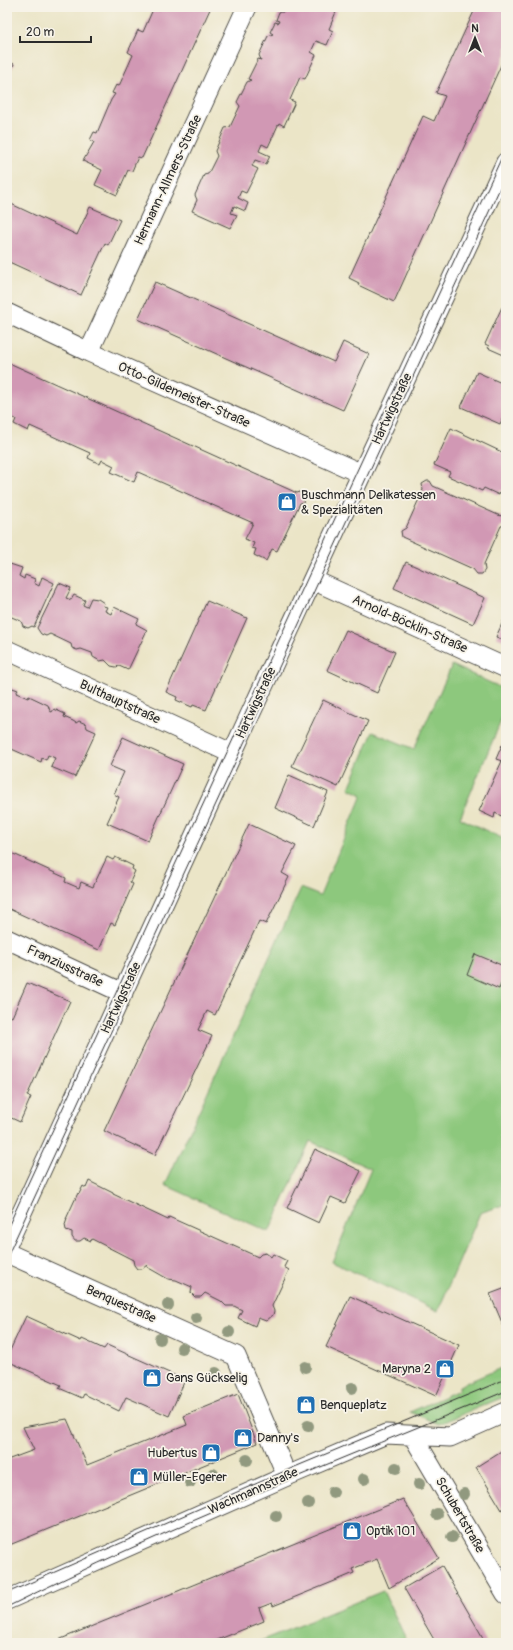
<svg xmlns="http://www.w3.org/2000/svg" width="513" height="1650" viewBox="0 0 513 1650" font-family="Pangolin,sans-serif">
  <rect width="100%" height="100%" fill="#f7f3e8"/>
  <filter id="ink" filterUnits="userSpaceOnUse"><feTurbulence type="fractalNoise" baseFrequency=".025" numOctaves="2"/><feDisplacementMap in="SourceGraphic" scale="8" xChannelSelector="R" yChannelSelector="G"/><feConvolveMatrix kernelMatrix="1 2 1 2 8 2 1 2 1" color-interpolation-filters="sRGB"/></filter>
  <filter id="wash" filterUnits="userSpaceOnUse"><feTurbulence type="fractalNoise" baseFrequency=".012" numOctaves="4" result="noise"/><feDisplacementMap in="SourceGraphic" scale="16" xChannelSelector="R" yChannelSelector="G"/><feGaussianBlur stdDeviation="0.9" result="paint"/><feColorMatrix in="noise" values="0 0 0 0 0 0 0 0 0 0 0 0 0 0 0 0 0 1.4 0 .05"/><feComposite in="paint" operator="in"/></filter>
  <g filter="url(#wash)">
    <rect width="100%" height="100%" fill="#ebe5c7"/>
    <path fill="#8dc87d" stroke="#5c7a54" d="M452,665l54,25v19l-46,109 46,22v364l-26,9 -42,98 -106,-49 39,-93 -61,-28 -41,91 -104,-47 136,-297 19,8 42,-101 -13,-7 24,-56 41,17z
      M501,1368l5,11v17l-67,28 -29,-12 49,-22v-4z
      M383,1591l25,52h-152z"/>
    <g id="blocks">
      <path fill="#d198b4" d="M154,7l6,3 1,-3h50l-69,151 -4,-1 -6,14 -4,-1 -11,25 -22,-10 7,-15 -19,-9 11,-19 -4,-2 4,-8 3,1 14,-33 4,-6 -3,-1 4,-8 3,1 14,-31 -5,-3 10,-22 5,2z
        M285,7h53l-9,22 4,2 -6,14 -11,-4 -5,11 5,3 -11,24 -5,-2 -10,23 5,2 -11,24 -5,-3 -11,24 -6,-3 -3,7 11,5 -4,8 -11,-4 -3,6 6,3 -12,24 -5,-2 -3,7 10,5 -3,8 -11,-5 -3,7 6,2 -7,13 -38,-17 5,-11 -2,-5 9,-20 4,-1 9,-18 -2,-5 10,-23 5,-1 10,-21 -3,-4 10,-20 4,-2 -3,-1 10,-20 3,1 -2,-5 9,-19 5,-2 -3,-2 5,-10 3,1 1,-2 -3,-1 3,-8h4z
        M476,7h30v47l-112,248 -36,-17 1,-2 -10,-5 74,-162 11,5 11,-25 -9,-3z
        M7,61l7,3 -7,15z
        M7,202l70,33 13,-28 30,13 -12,25 -3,-2 -24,52 -74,-34z
        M155,282l179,80 9,-20 26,12 -26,56 -205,-91z
        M502,307l4,2v47l-18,-8 1,-2 -4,-2z
        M7,362l290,131 3,-1 4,10 -4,1 -23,48 -5,-2 -6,12 -12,-6 2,-6 -4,-1 2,-5 -9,-4 8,-16 -115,-51 -4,10 -23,-10 3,-6 -12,-6 -2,4 -12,-6 2,-5 -60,-27 -2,5 -14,-7 2,-5 -9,-3z
        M477,372l29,13v26l-6,13 -39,-17z
        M451,428l55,26v39l-5,-3 -2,5 -15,-7 -2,3 -34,-15 2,-4 -16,-7z
        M427,481h3l3,5 65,29 8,2v8l-5,1 -17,38 1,6 -3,4h-5l-4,-5 -71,-32 -1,-6 5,-3 17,-38 -1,-6z
        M406,562l79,36 -12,26 -79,-36z
        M7,563l15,5 -3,8 5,3 1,-4 10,4 -1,4 5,3 3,-9 12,6 -20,44 -2,-1 -4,2 -5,-2 -2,-5 -14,-6z
        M59,583l12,5 -5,10 5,2 3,-5 11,5 -2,5 4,2 4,-9 7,1 6,4 -1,3 4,1 -2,4 6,3 3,-7 25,12 -3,5 11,6 -19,40 -9,-4 -3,1 -5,-1 -6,-6 -5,1 -7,-4 -1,-4 -11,-4 -4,1 -5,-2 -1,-4 -21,-10 -4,2 -5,-2 -4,-6z
        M207,601l40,17 -41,92 -13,-5 -1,2 -16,-7 1,-3 -11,-5z
        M506,615v26l-10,-4z
        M346,630l49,22 -18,41 -50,-23z
        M7,686l11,4 -2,3 12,5 1,-2 19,9 2,6 2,1 2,-3 11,5 -1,3 9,4 3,2 3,-2 7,3 1,4 9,4 -21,45 -24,-10 4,-9 -7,-3 -2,5 -4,-2 -1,4 -34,-15z
        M323,700l45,21 -30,66 -46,-21z
        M123,737l60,27 -35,77 -41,-18 12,-26 -5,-3 10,-22 -14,-6z
        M502,745l4,2v71l-11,-5 -1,5 -15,-7 23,-50 -6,-2z
        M289,775l39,17 -14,34 -39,-18z
        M249,824l47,22 -14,27 7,4 -23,47 -7,-3 -44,94 -8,-4 -9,19 14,6 -57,119 -51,-24z
        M7,851l59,27 -1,4 14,6 2,-6 12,5 14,-30 6,3 2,-3 18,9 -1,3 3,2 -5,11 3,2 -18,41 -4,-2 -12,27 -92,-42z
        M475,954l31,13v5l-7,17 -32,-14z
        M27,983l43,18 -43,95 4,1 -11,25 -13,-6v-101l5,2z
        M315,1149l46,22 -16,32 -14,-6 -12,26 -32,-15z
        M89,1181l24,12v1l55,26 1,-3 89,40 3,-3 5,-1 5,4 2,-3 14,7 -3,6 5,3 -17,36 2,5 -1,4 -7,6 -8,-3 -3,8 -17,-8 4,-8 -8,-4h-8l-5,-5 -16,-8 -4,4h-6l-4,-4 1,-6 -16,-7 -8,-1 -21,-12v-2l-5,4h-5l-3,-4 -1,-5 -41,-21 -1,2 -7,-3 -4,3h-5l-3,-4v-5l-6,-2 -1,-5 2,-6h-1l12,-26 1,1 4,-8 3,2z
        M506,1288v44l-16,-38z
        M350,1296l109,49 -23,51 -110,-49z
        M26,1316l55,25 1,-2 22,10 3,-4 78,35 -16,36 -43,-19 -7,14 -35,-17 -2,4 -23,-10 2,-3 -54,-24v-4z
        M238,1394l19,49 -250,103v-86l27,-10 -11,-23 44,-8 20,46 100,-40 -3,-9z
        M506,1448v59l-4,3 -26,-43z
        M403,1499l36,59 -50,30 -12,-29 -25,10 2,4 -24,10 -57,23 -1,-3 -13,5 5,13 -54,22h-159z
        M442,1566l13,23 31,54h-50l-32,-55z"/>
    </g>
  </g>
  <g filter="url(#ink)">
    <use href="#blocks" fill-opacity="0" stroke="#484742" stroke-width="1"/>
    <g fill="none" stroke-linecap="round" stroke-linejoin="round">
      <defs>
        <path id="minor" d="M7,313l82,39 273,122
          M89,352l158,-345
          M313,580l193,88
          M7,650l226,104
          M7,939l116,54
          M7,1245l242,-528 257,-555
          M7,1253l229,103 51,120
          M413,1436l93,158
          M7,1600l280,-124 99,-42 64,3 56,-25"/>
      </defs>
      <use href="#minor" stroke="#484742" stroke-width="21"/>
      <use href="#minor" stroke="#fff" stroke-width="19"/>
      <path stroke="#2b2b2b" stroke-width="1" d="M7,1229l499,-1081
        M7,1257l499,-1082
        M7,1593l278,-122 221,-92
        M7,1607c162,-81 332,-147 499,-216"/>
    </g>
    <g fill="#91997f">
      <circle cx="168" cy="1305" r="6"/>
      <circle cx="196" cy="1318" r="6"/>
      <circle cx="229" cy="1332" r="6"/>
      <circle cx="160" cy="1339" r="6"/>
      <circle cx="182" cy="1348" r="6"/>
      <circle cx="305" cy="1367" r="6"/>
      <circle cx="216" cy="1373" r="6"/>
      <circle cx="352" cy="1388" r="6"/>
      <circle cx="308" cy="1426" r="6"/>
      <circle cx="247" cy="1460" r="6"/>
      <circle cx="396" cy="1468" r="6"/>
      <circle cx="213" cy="1474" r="6"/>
      <circle cx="364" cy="1479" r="6"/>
      <circle cx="190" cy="1482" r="6"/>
      <circle cx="419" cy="1484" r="6"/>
      <circle cx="333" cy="1492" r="6"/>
      <circle cx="464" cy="1494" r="6"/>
      <circle cx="308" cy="1503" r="6"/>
      <circle cx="437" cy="1514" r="6"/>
      <circle cx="276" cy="1516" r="6"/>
      <circle cx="452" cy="1537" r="6"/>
    </g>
  </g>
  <defs>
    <symbol id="shop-square" viewBox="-11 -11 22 22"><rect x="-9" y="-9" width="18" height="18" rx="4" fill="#1f6fb2" stroke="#f7f3e8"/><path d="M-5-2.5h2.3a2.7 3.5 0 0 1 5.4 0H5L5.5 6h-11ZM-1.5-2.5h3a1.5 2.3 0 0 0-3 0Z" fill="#fff"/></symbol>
  </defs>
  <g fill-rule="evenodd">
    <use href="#shop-square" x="276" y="491" width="22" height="22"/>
    <use href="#shop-square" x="434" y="1358" width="22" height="22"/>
    <use href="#shop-square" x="141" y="1367" width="22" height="22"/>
    <use href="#shop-square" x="295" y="1394" width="22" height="22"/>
    <use href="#shop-square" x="232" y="1427" width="22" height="22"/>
    <use href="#shop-square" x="200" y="1442" width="22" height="22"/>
    <use href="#shop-square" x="128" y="1466" width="22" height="22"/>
    <use href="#shop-square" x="341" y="1520" width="22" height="22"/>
  </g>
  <g text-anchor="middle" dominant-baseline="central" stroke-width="3.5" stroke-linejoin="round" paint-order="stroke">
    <g font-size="13" fill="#2b2b2b" stroke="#f7f3e8">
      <text transform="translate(168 180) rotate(-65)">Hermann-Allmers-Straße</text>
      <text transform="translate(184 395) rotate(24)">Otto-Gildemeister-Straße</text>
      <text transform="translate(392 409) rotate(-65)">Hartwigstraße</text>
      <text transform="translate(410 624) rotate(24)">Arnold-Böcklin-Straße</text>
      <text transform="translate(120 702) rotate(25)">Bulthauptstraße</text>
      <text transform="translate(256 703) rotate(-65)">Hartwigstraße</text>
      <text transform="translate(65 966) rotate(25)">Franziusstraße</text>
      <text transform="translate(121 998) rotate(-65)">Hartwigstraße</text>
      <text transform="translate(121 1304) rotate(24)">Benquestraße</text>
      <text transform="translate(253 1491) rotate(-24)">Wachmannstraße</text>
      <text transform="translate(460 1515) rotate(60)">Schubertstraße</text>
    </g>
    <g font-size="13" fill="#2b2b2b" stroke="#f7f3e8" text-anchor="start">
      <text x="301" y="495">Buschmann Delikatessen<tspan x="301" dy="15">&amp; Spezialitäten</tspan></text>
      <text x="431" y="1369" text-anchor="end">Maryna 2</text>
      <text x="166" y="1378">Gans Gückselig</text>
      <text x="320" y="1405">Benqueplatz</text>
      <text x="257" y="1438">Danny's</text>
      <text x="197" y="1453" text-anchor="end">Hubertus</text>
      <text x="153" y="1477">Müller-Egerer</text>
      <text x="366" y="1531">Optik 101</text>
    </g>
  </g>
  <rect width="513" height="1650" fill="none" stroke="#f7f3e8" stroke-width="24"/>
  <g transform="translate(475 38)" stroke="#f7f3e8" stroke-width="3" paint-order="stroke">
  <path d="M0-3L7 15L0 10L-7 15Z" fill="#2b2b2b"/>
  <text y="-6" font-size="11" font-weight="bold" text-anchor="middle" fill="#2b2b2b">N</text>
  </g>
  <path d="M20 36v6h71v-6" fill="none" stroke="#2b2b2b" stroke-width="2"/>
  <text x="26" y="36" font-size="12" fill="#2b2b2b" stroke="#f7f3e8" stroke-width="3" paint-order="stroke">20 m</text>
</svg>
